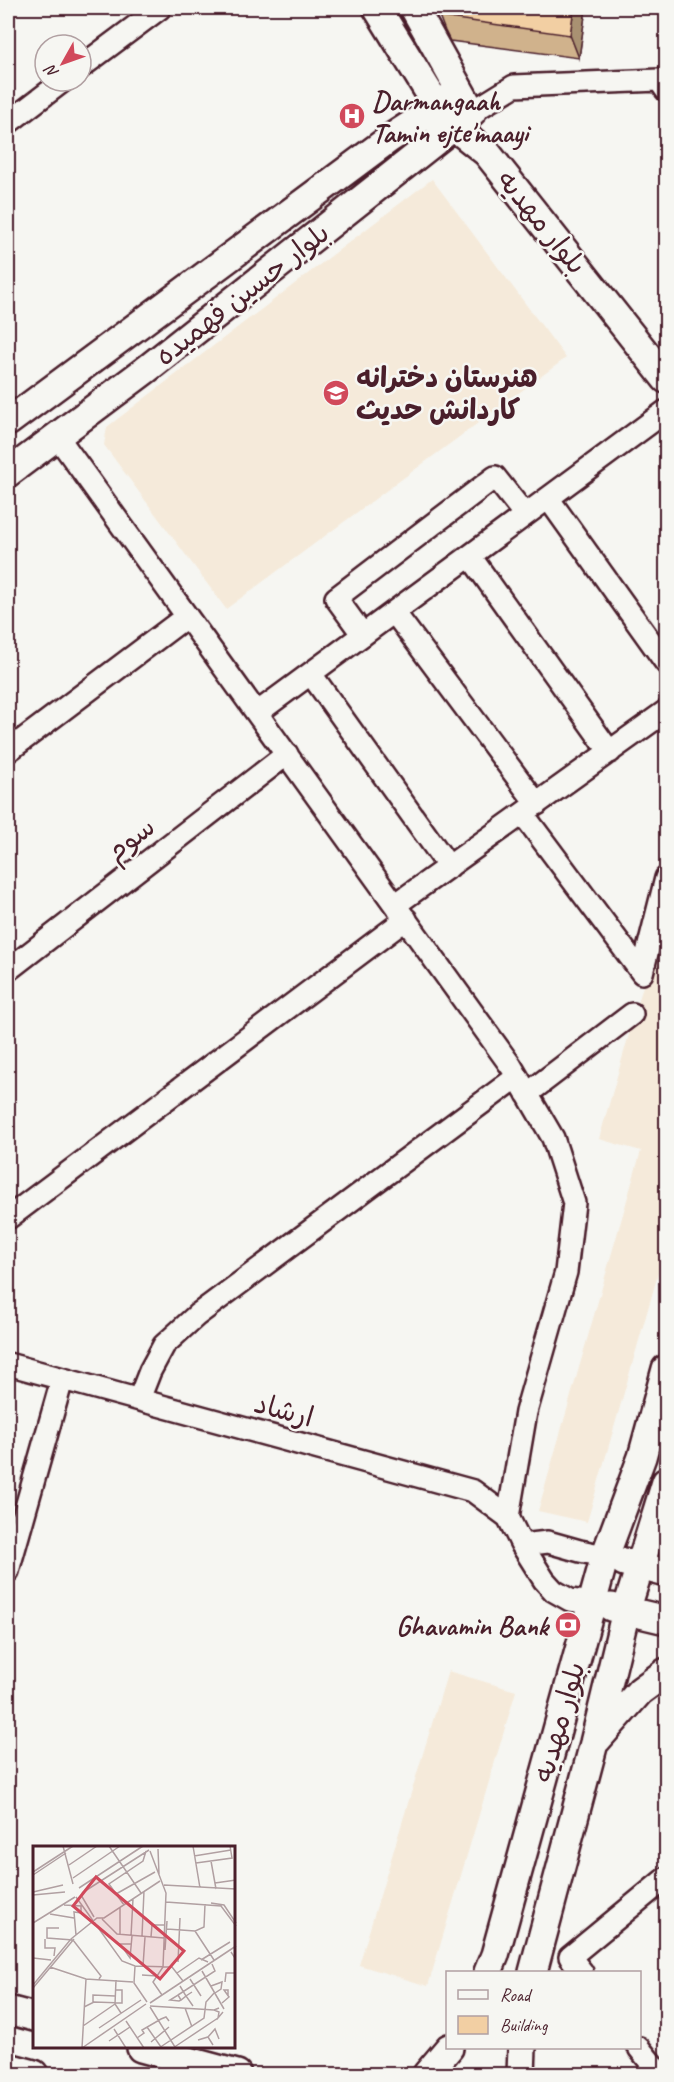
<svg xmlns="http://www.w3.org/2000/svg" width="674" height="2082" viewBox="0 0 674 2082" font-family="Caveat,'Playpen Sans Arabic',sans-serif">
  <rect width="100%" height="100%" fill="#f6f6f2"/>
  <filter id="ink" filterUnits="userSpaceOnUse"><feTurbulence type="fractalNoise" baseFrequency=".0167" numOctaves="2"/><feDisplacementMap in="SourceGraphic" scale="12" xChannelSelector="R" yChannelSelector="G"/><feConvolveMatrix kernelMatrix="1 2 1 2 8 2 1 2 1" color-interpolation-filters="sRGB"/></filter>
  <g filter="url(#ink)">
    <path fill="#f5eada" d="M432,179l134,179 -340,251 -122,-164 3,-18z
      M666,906v340l-79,276 -49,-11 103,-360 -42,-12z
      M448,1671l68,20 -88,295 -69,-21z"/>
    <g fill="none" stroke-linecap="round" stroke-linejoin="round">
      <defs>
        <path id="minor" d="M81,67l79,-59
          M472,112l42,-26 145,-6 7,10
          M8,123l55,-42
          M57,436l454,630 42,72 21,65 -8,69 -40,140 -18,105
          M548,498l118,165
          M470,556l140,196
          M394,612l143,192
          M363,635l-27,-37 159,-121 30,38
          M311,674l138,193
          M257,713l409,-302
          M8,751l179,-135
          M523,814l119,159 24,-95
          M395,905l271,-194
          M8,970l279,-216
          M527,1094l105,-80
          M8,1218l398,-299
          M8,1364l465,127 35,26 14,28 22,35 10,11 16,9 22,3
          M139,1399l11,-28 14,-26 33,-30 320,-238
          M522,1545l26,-3 32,9 25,5
          M8,1571l54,-191
          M582,1972l-12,-15 96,-79
          M639,2048l21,26"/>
        <path id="tertiary" d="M377,8l61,99 15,19 34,27 179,226
          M414,8l54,97
          M8,422l381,-283 49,-32 20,-17
          M8,473l139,-104 325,-257
          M624,1562l42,11
          M611,1607l55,13
          M597,1740l43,-49 26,-19
          M488,1972l7,-17 110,-399 37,-99 24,-88
          M533,1972l61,-229 32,-132 40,-129
          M8,2010l26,7
          M141,2048l96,26
          M8,2067l26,7
          M427,2074l22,-26
          M521,2074l1,-26"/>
      </defs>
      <use href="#minor" stroke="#4a1f2b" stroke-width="26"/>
      <use href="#tertiary" stroke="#4a1f2b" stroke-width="32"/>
      <use href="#minor" stroke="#f6f6f2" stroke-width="21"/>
      <use href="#tertiary" stroke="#f6f6f2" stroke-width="27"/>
    </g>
    <path fill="#d0b28c" stroke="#4a1f2b" stroke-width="1.5" d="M436,8h150l-7,50 -129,-17 -5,-10z"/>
    <path fill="#a99172" stroke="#4a1f2b" stroke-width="1.5" d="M574,8h12l-7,50 -9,-23z"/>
    <path fill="#f2cfa3" stroke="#4a1f2b" stroke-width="1.5" d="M436,8h138l-4,27 -128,-18z"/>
  </g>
  <defs>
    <symbol id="hospital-disc" viewBox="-11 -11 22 22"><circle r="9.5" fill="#d1495b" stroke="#f6f6f2"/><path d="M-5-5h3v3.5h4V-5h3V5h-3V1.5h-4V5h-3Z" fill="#fff"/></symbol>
    <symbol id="school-disc" viewBox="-11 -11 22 22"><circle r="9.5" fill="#d1495b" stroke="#f6f6f2"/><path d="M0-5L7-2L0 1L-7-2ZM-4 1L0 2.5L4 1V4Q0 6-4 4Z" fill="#fff"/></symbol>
    <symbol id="bank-disc" viewBox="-11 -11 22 22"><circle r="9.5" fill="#d1495b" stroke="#f6f6f2"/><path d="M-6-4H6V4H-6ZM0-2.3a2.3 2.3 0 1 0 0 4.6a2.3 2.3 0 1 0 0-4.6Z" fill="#fff"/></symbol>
  </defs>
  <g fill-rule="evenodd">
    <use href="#hospital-disc" x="337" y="101" width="30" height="30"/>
    <use href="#school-disc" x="321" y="378" width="30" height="30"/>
    <use href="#bank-disc" x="553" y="1610" width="30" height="30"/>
  </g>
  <g text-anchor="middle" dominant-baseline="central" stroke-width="5" stroke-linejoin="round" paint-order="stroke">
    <g font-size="28" font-weight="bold" fill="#4a1f2b" stroke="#f6f6f2" text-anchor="start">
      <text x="372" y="100">Darmangaah<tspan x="372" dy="32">Tamin ejte'maayi</tspan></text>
      <text x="356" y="377">هنرستان دخترانه<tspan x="356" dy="32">کاردانش حدیث</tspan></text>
      <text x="548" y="1625" text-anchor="end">Ghavamin Bank</text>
    </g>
    <g font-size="28" fill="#4a1f2b" stroke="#f6f6f2">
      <text transform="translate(542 222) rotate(51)">بلوار مهدیه</text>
      <text transform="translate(242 294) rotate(-38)">بلوار حسین فهمیده</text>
      <text transform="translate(130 839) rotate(-38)">سوم</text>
      <text transform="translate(284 1410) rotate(15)">ارشاد</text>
      <text transform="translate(559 1722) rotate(-74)">بلوار مهدیه</text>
    </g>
  </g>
  <g transform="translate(33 1846)">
    <rect width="202" height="202" fill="#f6f6f2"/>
    <path fill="none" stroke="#b1a0a2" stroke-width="1.5" d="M30,0l10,38M76,0l32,47M160,0l7,42M125,3l1,25M161,10l37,-6M178,15l5,28M163,17l36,-5 -2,-12M36,19l28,-19M0,26l40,-26M0,29l33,-22M40,32l47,-32M182,37l21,-3M131,39l72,4M46,42l64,-42M0,46l30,-7M49,47l67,-43M83,48l39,-22M0,49l32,-3M48,49l13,22M43,51l46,64 13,5 37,1 11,14M133,56l55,4 15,20M178,57l13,2 12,18M172,58l-1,23 -9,4 19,29M31,59l17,1v7l-7,-1 2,23M91,59l-15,-21 34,-23 3,-10M87,61v28M17,68l24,4M69,73l15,15 47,4M0,77l42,-26M26,82h-12v10l26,2 28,36 -2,3M134,83l28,2M98,90l2,-37M109,90l2,-45M118,91l1,-12h12M12,93v9h10l-1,8M98,98h-11l10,14 2,-22M132,104l2,-29M0,112l18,2M168,114l29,-18M145,116l2,-44M102,120l-1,17 13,19M110,120l2,-29M17,121l36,12 47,3M169,125l22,38M144,127l22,-15 9,4M109,129l15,1 6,-9 3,-74 -16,-42M124,130l-4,6 9,13M157,133l11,17M83,134l-1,24 6,9M192,136l1,-9h9v-15l-4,-6M0,139l38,-46 26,-21h7l56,-37M147,140l6,10 -5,4 -2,1 -9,-1 8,-5 3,5M178,140l11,-4 -1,7 -6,4M0,142l41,-49M159,146l-6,4 7,10M145,149l37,-24 -3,-7M60,157v-8l22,1M117,157l86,-57M189,157l7,-6 -5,-7h4v6M117,160l64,4M51,161l10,-5 28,1v-13h-7M117,161l25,40M152,162l7,19M186,162l-5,2 5,2 -1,6 5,-6M93,175l18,27M50,180l32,-22M114,181l14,20M66,182l42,-28M81,183l12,19M175,191l7,-8 4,10M104,192l7,-5 -2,-3 19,-11 5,-2 3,4M165,194l10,-3 5,8M76,195l21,-14M118,196l18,-15M49,202l4,-69M49,202l64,-44M126,202l45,-30 2,-16 9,-10M140,202l45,-30"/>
    <path fill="#d1495b" fill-opacity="0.15" stroke="#d1495b" stroke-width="3" d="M63,31l88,74 -24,28 -87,-73z"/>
    <rect width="202" height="202" fill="none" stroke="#4a1f2b" stroke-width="3"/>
  </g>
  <rect width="674" height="2082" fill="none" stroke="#f6f6f2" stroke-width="30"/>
  <rect x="15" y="15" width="644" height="2052" fill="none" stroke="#4a1f2b" stroke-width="2" filter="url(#ink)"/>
  <rect x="446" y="1971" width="195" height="78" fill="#f6f6f2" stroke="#b1a0a2" stroke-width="1.5"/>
  <rect x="458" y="1990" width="30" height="9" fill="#f6f6f2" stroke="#b1a0a2" stroke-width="1.5"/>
  <text x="500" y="2001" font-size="18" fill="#4a1f2b">Road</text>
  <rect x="458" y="2016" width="30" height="18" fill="#f2cfa3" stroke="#b1a0a2" stroke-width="1.5"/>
  <text x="500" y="2031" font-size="18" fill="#4a1f2b">Building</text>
  <g transform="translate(63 63) rotate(230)"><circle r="28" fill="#f6f6f2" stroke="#b1a0a2" stroke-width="1.5"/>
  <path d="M0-4.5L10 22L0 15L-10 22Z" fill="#d1495b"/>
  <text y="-9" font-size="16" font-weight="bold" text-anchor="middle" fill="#4a1f2b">N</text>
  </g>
</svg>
